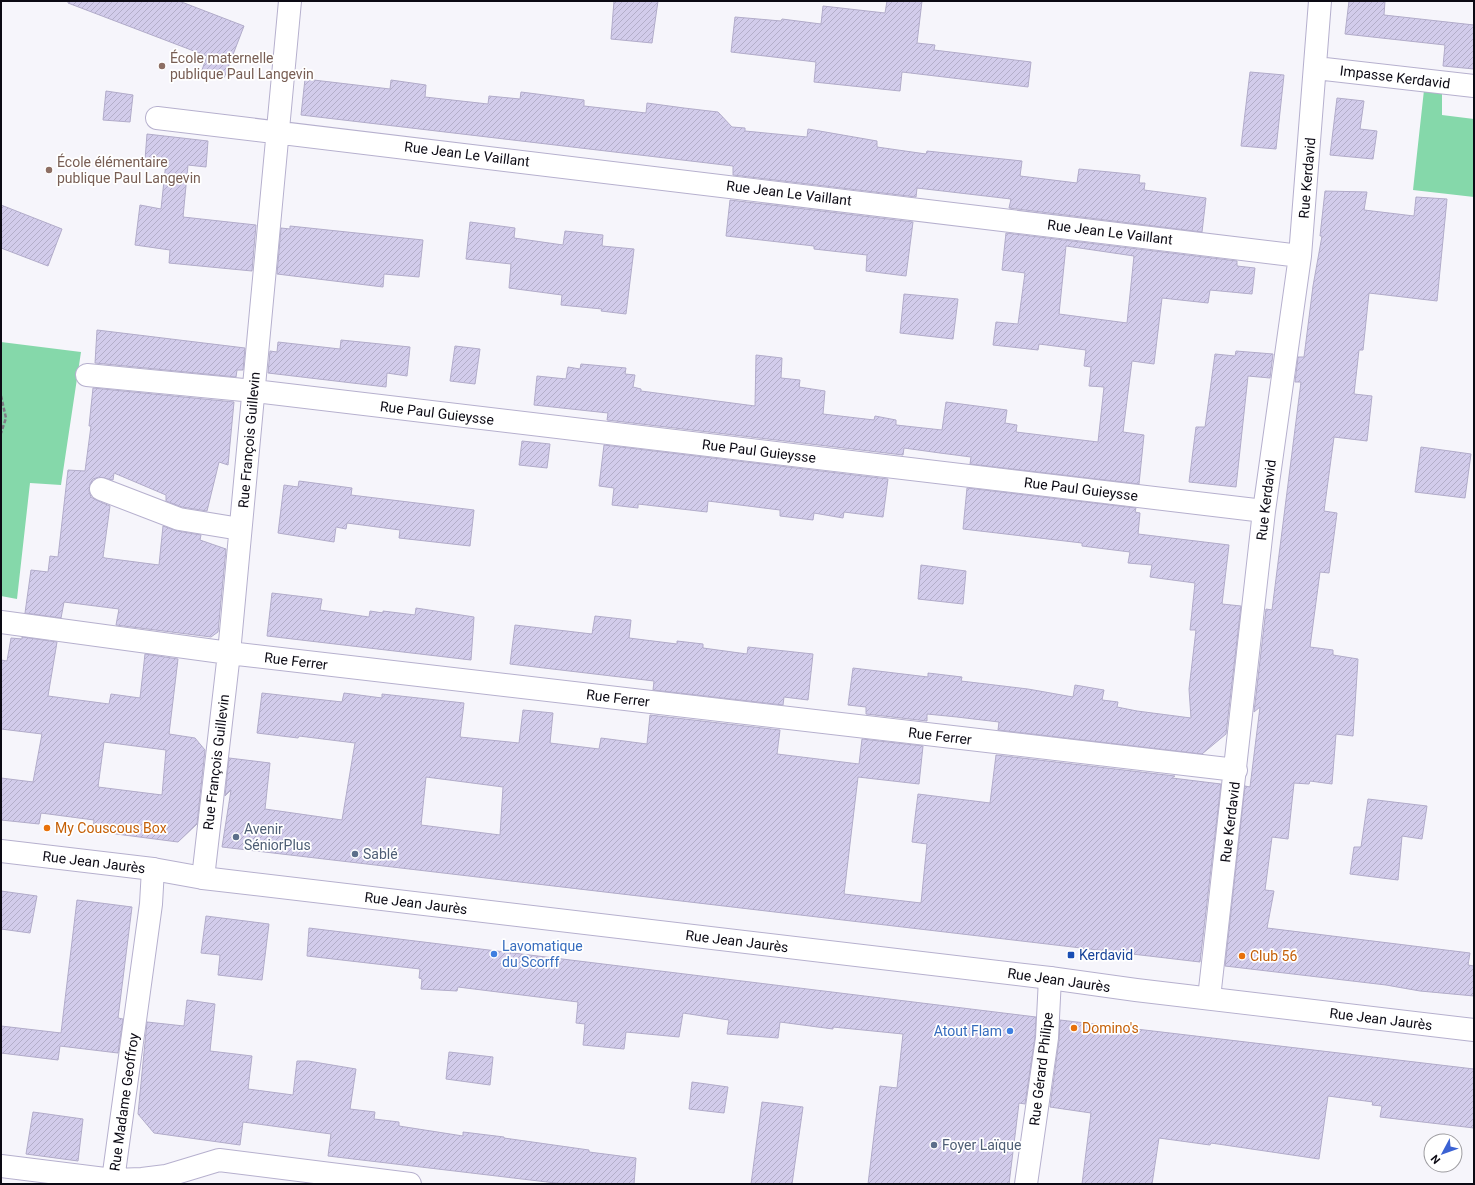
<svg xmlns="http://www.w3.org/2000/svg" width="1475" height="1185" viewBox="0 0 1475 1185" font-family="Roboto,sans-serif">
  <defs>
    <pattern id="building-hatch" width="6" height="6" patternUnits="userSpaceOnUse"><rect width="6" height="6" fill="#d2cceb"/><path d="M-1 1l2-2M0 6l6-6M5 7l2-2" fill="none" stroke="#b3aec9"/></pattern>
  </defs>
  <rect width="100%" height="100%" fill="#f6f5fb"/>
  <path fill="#85d8aa" d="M1424,90l18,3v22l32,4v78l-61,-7z
    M1,342l80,10 -20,133 -31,-2 -13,116 -16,-3z"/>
  <path fill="url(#building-hatch)" stroke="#b2acca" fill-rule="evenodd" d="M68,1h111l65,25 -20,52 -22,-8 5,-14 -139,-53z
    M614,1h44l-6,42 -41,-4z
    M887,1h35l-5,42 18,2 -1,5 97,12 -3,25 -126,-15 -2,19 -86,-9 2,-20 -85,-10 4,-35 46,4 1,-2 39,5 2,-18 62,7z
    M1349,1h36l-1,14 90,10v44l-31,-3 2,-21 -100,-11z
    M1250,72l34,3 -8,74 -35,-3z
    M305,79l85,10 1,-9 35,5 -1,12 63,7 1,-8 31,3 1,-7 63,8v6l62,7 1,-10 37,5 34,4 14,15 13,1v3l62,6 1,-8 69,12v6l49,7 1,-3 95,10 -2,15 57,7 2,-14 61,6 -1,8h6l-1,7 62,8 -4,34 -193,-24 2,-9 -94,-11 -1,9 -183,-22v-9l-432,-51z
    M106,91l27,4 -3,27 -27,-2z
    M1337,98l27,3 -4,28 17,2 -4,28 -43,-4z
    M147,134l61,7 -2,26 -18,-2 -5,52 73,8 -4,46 -83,-8 1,-13 -35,-5 5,-40 21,4 5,-47 -21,-2z
    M1325,191l42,1 -3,18 50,6 2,-19 31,2 -10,102 -68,-8 -6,57h-4l-5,44 18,2 -5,45 -33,-4 -10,74 13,2 -8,60 -9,-1 -10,75 23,3v5l25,4 -5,77 -17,-2 -4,50 -22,-3 -1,3 -15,-1 -6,56 -16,-2 -7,53 9,1 -7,37 203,25 -2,12 6,1v30l-54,-5 -34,-6 -161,-19 20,-180 5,1 10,-80 -6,5 12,-103 6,1 29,-228h-6l3,-25h6l9,-71 9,-50h-2z
    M730,200l183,22 -7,54 -40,-5 1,-16 -53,-6v-3l-88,-10z
    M1,205l61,24 -14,37 -47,-18z
    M470,222l45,6 -1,10 49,7 2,-14 38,4 -1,11 32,3 -8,65 -25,-3 1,-2 -41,-4 1,-10 -53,-7 2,-24 -45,-5z
    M290,226l133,14 -4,37 -35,-3 -1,13 -106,-13 4,-46 9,1z
    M1006,233l231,28v5l18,2 -3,26 -42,-4 -2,13 -46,-5 -8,66 -22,-3 -9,71 21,3 -5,49 -169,-20 1,-7 -31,-4 -36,-5 -1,7 -296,-35 1,-7 -74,-8 3,-29 29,3 2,-12 12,2 1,-5 45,4 -1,6 10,1 -2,12 8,2v2l114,15 1,-51 26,3 -1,20 19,2 -1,7 26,4 -2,23 51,6 1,-4 21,4v5l46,5 4,-28 61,8 -2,13 12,2 -1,7 82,10 6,-55 -15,-1 2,-19 -7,-1 2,-16 -47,-6 -1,6 -45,-5 3,-23 22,2 7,-51 -23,-3zM1066,246l68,10 -7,67 -68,-9z
    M904,294l54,5 -5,40 -53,-6z
    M97,330l148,18 -2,22h-6l-1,7 -141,-14z
    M341,340l69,7 -3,29 -20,-3 -1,14 -118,-14 2,-22 7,1 1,-10 62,7z
    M455,346l25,3 -5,35 -25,-3z
    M1236,351l37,3 -3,24 -22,-2 -12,111 -47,-5 7,-55h9l10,-73 20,2z
    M93,388l141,14 -6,63 -9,-3 -12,49 -25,-4 -16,-6v-6l-52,-22 -1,7 -14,-3 -6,2 -3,5 -1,7 2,6 5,3 14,6 -7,51 2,1 54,7 4,-39 14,5 24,4 -1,5 26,9 -8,83 -7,5 -95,-12 3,-16 -55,-7 -3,16 -36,-5 6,-43 17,2 2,-16 8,1 10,-87 17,1 6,-45h-2z
    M522,441l28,3 -3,24 -28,-3z
    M604,445l284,34 -5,38 -39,-5 -1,6 -29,-5 -1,7 -33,-4v-6l-72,-9 -1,11 -69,-8v4l-26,-3 2,-17 -15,-2z
    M1421,447l50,7 -6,44 -50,-6z
    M299,481l53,7 -1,7 123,15 -4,36 -71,-8 1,-8 -53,-7 -1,6 -10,-2 -2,15 -56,-9 6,-48 14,2z
    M967,488l169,20 -1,4 5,1 -2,21 91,11 -7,59 19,2 -15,128 -24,20 -204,-24 1,-8 -42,-5 -30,-3v7l-61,-7v-7l-18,-2 5,-37 75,9v-4l34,4 -1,4 67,8 45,8 2,-12 29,5 -2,10 16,2 -1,5 20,4 54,7 -2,-29 7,-59h-6l5,-47 -45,-6 2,-12 -24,-2 2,-11 -48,-6v-3l-119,-14z
    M921,565l45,6 -3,33 -45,-5z
    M272,593l50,6 -2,11 49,7 1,-6 13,2v-2l32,4 1,-7 58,9 -3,43 -204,-24z
    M595,616l36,4 -2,18 48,6v-3l26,3v4l44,6 1,-7 65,7 -5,46 -24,-3 -1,8 -130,-15 1,-9 -144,-17 5,-39 77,9z
    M22,637l35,5 -9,54 61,8 2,-10 29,4 5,-44 33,5 -9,75 26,4 10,12 -8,74 -19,18 -85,-11 1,-11 -53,-7 -2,11 -38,-4v-42l32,4 9,-48 -41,-5v-69l6,1 4,-23 11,1zM104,742l62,8 -4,45 -64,-8z
    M262,693l80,9 2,-9 38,5v-4l82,9 -4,34 59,6 4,-33 30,3 -3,30 49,6 2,-11 46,6 3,-29 130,15 -3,24 82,10 3,-25 61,7 -4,38 -61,-7 -14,117 77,9 6,-59 -15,-2 6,-48 72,9 6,-48 179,21 -3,2 49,6 -21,178 -978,-115 9,-57 -6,6 4,-38 41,5 -5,46 77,11 13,-77 -56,-7 -1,2 -41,-5zM426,777l77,10 -3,48 -79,-10z
    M1368,799l59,7 -5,33 -20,-3 -4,44 -48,-6 4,-27h7z
    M1,891l36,5 -7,37 -29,-4z
    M77,900l55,7 -14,111 5,1 -5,34 -58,-7 -2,14 -57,-7v-27l60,7z
    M206,916l63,8 -7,56 -44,-5 2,-20 -19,-2z
    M309,928l727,89 -1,20 -10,67 -6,-1 -10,81h-141l12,-98 17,2 6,-54 -70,-7v2l-53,-7 -2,16 -51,-4 2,-14 -46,-7 -4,24 -53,-5 -2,17 -41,-4 2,-21 -9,-1 2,-21 -120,-15 -1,4 -36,-2 1,-10 -3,-1 1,-9 -113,-13z
    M187,1000l28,4 -5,47 42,5 -4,33 45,6 4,-34h11l48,8 -6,40 25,3 -1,7 25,3v4l64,10v-4l41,5v1l85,12v2l47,6 -2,26h-70l-236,-28 3,-22 -88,-12 -3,23 -86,-12 -16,-19 9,-92 37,4z
    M1060,1020l414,49v59l-94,-11 2,-11 -10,-1 1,-3 -45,-6 -9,63 -108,-16 -1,2 -51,-7 -7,46h-70l9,-71 -41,-6 9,-67z
    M449,1052l44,5 -3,28 -44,-6z
    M692,1082l36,5 -4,26 -35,-4z
    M762,1102l41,5 -11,77h-41z
    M33,1112l50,7 -5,42 -52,-7z"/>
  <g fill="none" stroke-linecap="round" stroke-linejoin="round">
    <defs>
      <path id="minor" d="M1316,68l158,18
        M157,118l1143,138
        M87,375l167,16 1010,120
        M101,489l78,30 61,10
        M1,622l228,31 1007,117
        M203,878l26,-225 61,-652
        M1209,998l55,-487 36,-255 20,-255
        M1,1166l112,14 29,-1 24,-3 53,-16 191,24
        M113,1180l38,-276 2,-35
        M1026,1184l21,-146 3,-60"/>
      <path id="major" d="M1,851l152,18 50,9 847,100 86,12 338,40"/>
    </defs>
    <use href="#minor" stroke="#b6b0ce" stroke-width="24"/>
    <use href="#major" stroke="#b6b0ce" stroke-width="24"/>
    <path stroke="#7f7e86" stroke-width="2.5" stroke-dasharray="4 2" stroke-linecap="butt" d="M1,396l5,22 -5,15"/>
    <use href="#minor" stroke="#fff" stroke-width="22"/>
    <use href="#major" stroke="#fff" stroke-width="22"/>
  </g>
  <g fill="#8d6e63" stroke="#fff" stroke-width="1.5">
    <circle cx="162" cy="66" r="4"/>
    <circle cx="49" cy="170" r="4"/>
  </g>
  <g fill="#e8710a" stroke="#fff" stroke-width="1.5">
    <circle cx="47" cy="828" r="4"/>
    <circle cx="1242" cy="956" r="4"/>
    <circle cx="1074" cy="1028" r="4"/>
  </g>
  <g fill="#5c6f8a" stroke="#fff" stroke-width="1.5">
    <circle cx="236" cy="837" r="4"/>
    <circle cx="355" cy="854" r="4"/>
    <circle cx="934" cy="1145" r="4"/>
  </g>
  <g fill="#3f7fe0" stroke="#fff" stroke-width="1.5">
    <circle cx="494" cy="954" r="4"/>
    <circle cx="1010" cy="1031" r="4"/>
  </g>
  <rect fill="#1a4fb4" stroke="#fff" stroke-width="1.5" x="1067" y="951" width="8" height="8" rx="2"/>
  <g text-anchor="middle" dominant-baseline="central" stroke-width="3.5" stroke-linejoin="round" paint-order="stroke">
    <g font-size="14" fill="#785e54" stroke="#fff" text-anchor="start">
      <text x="170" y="58">École maternelle<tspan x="170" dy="16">publique Paul Langevin</tspan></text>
      <text x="57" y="162">École élémentaire<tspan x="57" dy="16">publique Paul Langevin</tspan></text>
    </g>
    <g font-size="14" fill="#0c0a14" stroke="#fff">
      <text transform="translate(1395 77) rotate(7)">Impasse Kerdavid</text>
      <text transform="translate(467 154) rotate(7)">Rue Jean Le Vaillant</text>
      <text transform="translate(1307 178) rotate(-85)">Rue Kerdavid</text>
      <text transform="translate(789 193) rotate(7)">Rue Jean Le Vaillant</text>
      <text transform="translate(1110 232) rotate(7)">Rue Jean Le Vaillant</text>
      <text transform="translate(437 413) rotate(7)">Rue Paul Guieysse</text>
      <text transform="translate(249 440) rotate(-85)">Rue François Guillevin</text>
      <text transform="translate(759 451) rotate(7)">Rue Paul Guieysse</text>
      <text transform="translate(1081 489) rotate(7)">Rue Paul Guieysse</text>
      <text transform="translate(1266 500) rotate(-83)">Rue Kerdavid</text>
      <text transform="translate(296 661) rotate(7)">Rue Ferrer</text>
      <text transform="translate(618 698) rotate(7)">Rue Ferrer</text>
      <text transform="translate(940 736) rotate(7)">Rue Ferrer</text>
      <text transform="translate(216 762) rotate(-83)">Rue François Guillevin</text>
      <text transform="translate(1230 822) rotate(-83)">Rue Kerdavid</text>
      <text transform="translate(94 862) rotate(7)">Rue Jean Jaurès</text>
      <text transform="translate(416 903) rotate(7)">Rue Jean Jaurès</text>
      <text transform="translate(737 941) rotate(7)">Rue Jean Jaurès</text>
      <text transform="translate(1059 980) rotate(8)">Rue Jean Jaurès</text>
      <text transform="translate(1381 1019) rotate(7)">Rue Jean Jaurès</text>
      <text transform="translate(1041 1069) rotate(-83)">Rue Gérard Philipe</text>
      <text transform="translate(124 1102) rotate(-82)">Rue Madame Geoffroy</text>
    </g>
    <g font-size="14" fill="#c56008" stroke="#fff" text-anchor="start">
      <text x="55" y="828">My Couscous Box</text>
      <text x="1250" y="956">Club 56</text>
      <text x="1082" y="1028">Domino's</text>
    </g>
    <g font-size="14" fill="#4e5e75" stroke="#fff" text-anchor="start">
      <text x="244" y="829">Avenir<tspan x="244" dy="16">SéniorPlus</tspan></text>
      <text x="363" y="854">Sablé</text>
      <text x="942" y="1145">Foyer Laïque</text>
    </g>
    <g font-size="14" fill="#366cbe" stroke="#fff" text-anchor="start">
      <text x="502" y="946">Lavomatique<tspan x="502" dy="16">du Scorff</tspan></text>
      <text x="1002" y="1031" text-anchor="end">Atout Flam</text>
    </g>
    <g font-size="14" fill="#164399" stroke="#fff" text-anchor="start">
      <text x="1079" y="955">Kerdavid</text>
    </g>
  </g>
  <rect width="1475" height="1185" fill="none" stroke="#0c0a14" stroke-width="4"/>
  <g transform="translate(1443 1153) rotate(229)"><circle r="19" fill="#ffffff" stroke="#9e9da1"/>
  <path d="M0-3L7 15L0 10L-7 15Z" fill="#3b62d3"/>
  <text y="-6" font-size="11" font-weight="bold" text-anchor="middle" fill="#0c0a14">N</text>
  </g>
</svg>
